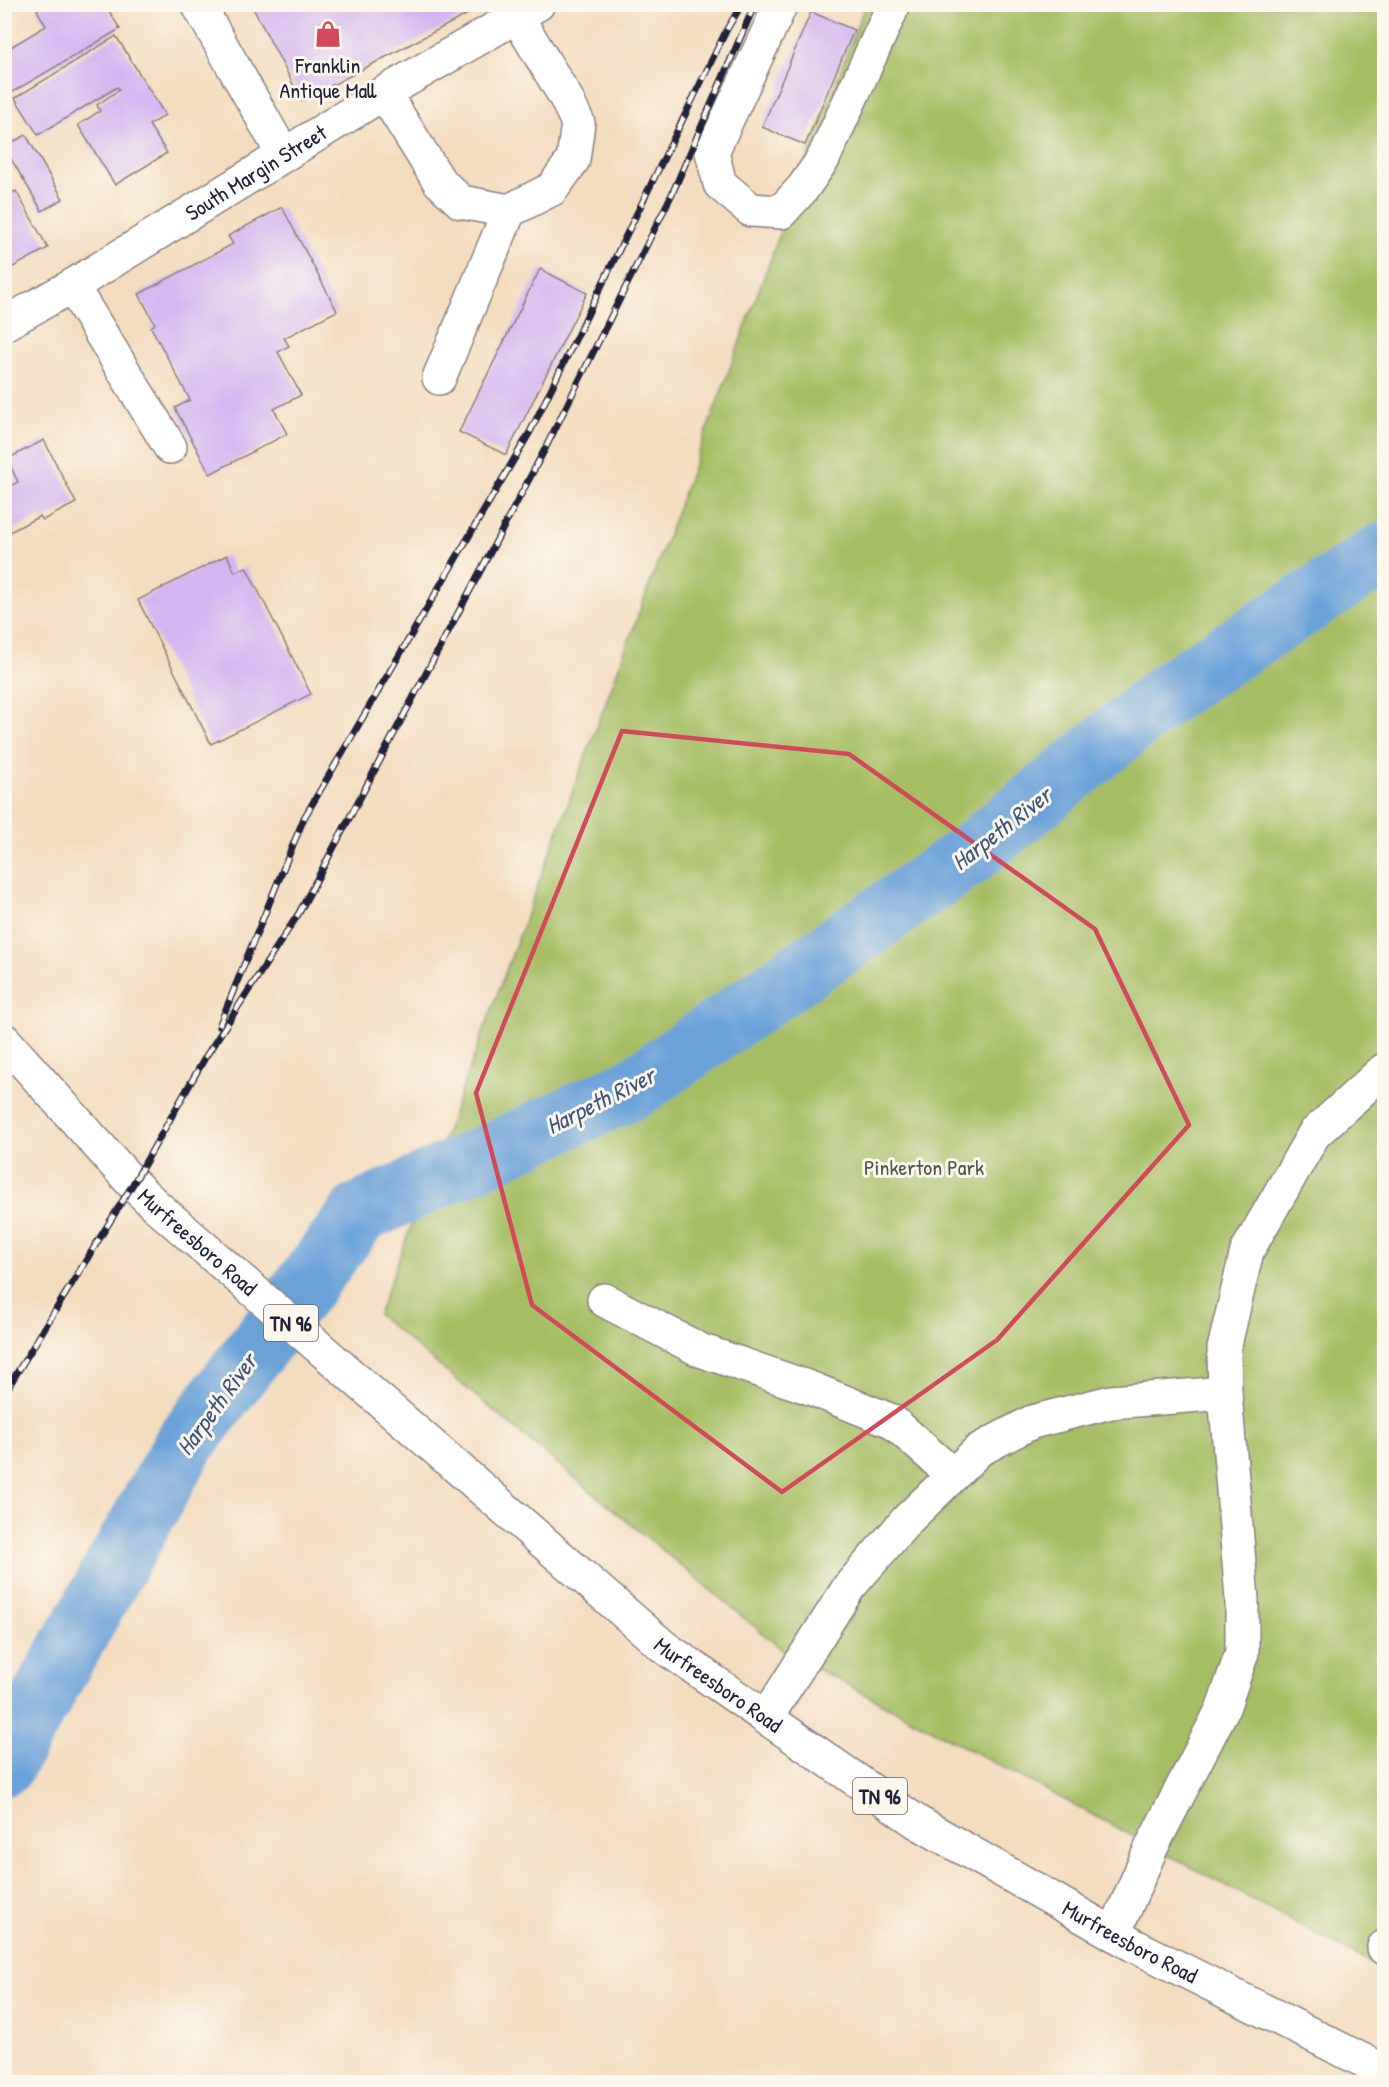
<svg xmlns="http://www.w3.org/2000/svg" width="1389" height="2087" viewBox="0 0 1389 2087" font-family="'Patrick Hand',sans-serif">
  <rect width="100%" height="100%" fill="#fbf7ec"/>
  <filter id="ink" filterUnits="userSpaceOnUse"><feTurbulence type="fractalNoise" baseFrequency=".0167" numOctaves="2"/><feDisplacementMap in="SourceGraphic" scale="12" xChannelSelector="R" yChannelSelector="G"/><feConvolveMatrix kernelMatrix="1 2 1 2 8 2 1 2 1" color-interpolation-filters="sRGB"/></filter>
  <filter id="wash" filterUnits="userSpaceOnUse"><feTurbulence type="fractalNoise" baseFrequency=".008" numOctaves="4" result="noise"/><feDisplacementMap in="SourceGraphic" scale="24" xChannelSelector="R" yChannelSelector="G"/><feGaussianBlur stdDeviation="1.35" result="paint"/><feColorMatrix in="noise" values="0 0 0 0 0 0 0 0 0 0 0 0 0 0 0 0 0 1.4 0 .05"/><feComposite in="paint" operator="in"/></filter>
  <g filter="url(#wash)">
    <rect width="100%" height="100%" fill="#f4dcbe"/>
    <path fill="#a5bd63" stroke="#64704f" stroke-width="1.5" d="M865,5h519v1949l-5,13 -595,-316 -406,-336z"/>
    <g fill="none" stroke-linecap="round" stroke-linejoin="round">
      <path stroke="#6aa2d8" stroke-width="62" d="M4,1765l181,-322 175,-230 274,-125 338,-235 201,-164 211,-136"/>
    </g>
    <g id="blocks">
      <path fill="#d4b5f1" d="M46,4h59l15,25 -116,68v-46l42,-25 -9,-16z
        M251,4h236l-185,97z
        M811,12l43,18 -49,115 -43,-18z
        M116,36l49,79 -16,10 18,28 -52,32 -37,-60 22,-14 -3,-6 22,-15 -2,-3 -79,48 -23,-37z
        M26,135l37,64 -21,12 -38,-64z
        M16,191l32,57 -44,24v-75z
        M282,207l55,104 -53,27 5,8 -11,6 23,43 -27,14 13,25 -77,40 -35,-66 15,-8 -39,-73 4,-3 -16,-30 94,-50 -5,-8z
        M540,269l47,24 -81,162 -47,-23z
        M44,440l32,63 -33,17 -3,-4 -36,19v-46l14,-7 -11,-23z
        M227,555l8,17 11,-5 65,127 -100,50 -73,-144z
        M4,694l6,10 -6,3z"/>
    </g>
  </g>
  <g filter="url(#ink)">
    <use href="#blocks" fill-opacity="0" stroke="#8b7f7c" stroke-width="1.5"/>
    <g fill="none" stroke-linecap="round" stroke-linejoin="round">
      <defs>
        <g id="minor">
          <path d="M198,4l85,150"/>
          <path d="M781,4l-69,148 8,32 31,26 30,2 22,-24 20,-29 71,-155"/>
          <path d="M384,93l55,88 22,21 48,9 43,-22 21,-29 5,-37 -13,-27 -48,-79"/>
          <path d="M72,286l98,161"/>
          <path id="s1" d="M4,324l68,-38 312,-193 154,-89"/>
          <path d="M439,378l70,-167"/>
          <path d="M604,1300l96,50 110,38 82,33 61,54"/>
          <path d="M766,1718l83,-131 58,-67 72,-70 53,-28 79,-20 114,-9"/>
          <path d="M1114,1934l38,-88 71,-138 19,-55v-54l-17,-206 -1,-44 23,-98 67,-117 70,-64"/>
          <path d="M1384,1947v1"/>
        </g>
        <g id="major">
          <path id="s2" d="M4,1040l129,144 22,21 509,442 253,175 218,124 249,125"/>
        </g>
      </defs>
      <use href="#minor" stroke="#8b7f7c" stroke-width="36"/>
      <use href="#major" stroke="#8b7f7c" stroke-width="36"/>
      <use href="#minor" stroke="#fff" stroke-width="33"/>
      <use href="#major" stroke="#fff" stroke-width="33"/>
      <defs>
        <path id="rail" d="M219,1026l85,-208 226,-386 197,-403 15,-25
          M4,1394l129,-210 73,-128 93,-143 246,-464 127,-255 83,-190"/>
      </defs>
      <use href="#rail" stroke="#22223b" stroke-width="7"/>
      <use href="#rail" stroke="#fbf7ec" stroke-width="4.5" stroke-dasharray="14" stroke-linecap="butt"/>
    </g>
  </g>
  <path fill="none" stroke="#d1495b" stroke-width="4.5" stroke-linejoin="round" d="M622,731l227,23 246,175 94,196 -192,215 -215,152 -250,-187 -56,-212z"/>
  <defs>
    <symbol id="shop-bare" viewBox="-9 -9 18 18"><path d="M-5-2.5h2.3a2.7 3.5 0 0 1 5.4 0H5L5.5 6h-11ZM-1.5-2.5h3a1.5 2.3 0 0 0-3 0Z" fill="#d1495b" stroke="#fbf7ec" stroke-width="2.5" paint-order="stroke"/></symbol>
  </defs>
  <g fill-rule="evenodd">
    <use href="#shop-bare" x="309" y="15" width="38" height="38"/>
  </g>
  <g text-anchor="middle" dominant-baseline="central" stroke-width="6" stroke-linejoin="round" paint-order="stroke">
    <g fill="#fbf7ec" stroke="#636270" stroke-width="1.5">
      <rect x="264" y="1305" width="54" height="36" rx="4.5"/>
      <rect x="853" y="1778" width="54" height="36" rx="4.5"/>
    </g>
    <g font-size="21" font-weight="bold" fill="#22223b">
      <text x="291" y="1323">TN 96</text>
      <text x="880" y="1796">TN 96</text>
    </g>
    <g font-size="22" fill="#22223b" stroke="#fbf7ec">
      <text x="328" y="65">Franklin<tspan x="328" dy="25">Antique Mall</tspan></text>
    </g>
    <g font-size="22" fill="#22223b" stroke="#fbf7ec">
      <text stroke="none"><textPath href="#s1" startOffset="294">South Margin Street</textPath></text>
      <text stroke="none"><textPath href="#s2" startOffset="280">Murfreesboro Road</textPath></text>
      <text stroke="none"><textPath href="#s2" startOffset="964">Murfreesboro Road</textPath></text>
      <text stroke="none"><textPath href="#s2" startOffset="1450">Murfreesboro Road</textPath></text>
    </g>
    <g font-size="22" fill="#505849" stroke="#fbf7ec">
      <text x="924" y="1167">Pinkerton Park</text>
    </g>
    <g font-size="24" font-style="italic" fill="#3f557a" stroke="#fbf7ec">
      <text transform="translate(1001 828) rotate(-38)">Harpeth River</text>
      <text transform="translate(600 1100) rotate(-27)">Harpeth River</text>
      <text transform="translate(216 1404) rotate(-54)">Harpeth River</text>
    </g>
  </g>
  <rect width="1389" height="2087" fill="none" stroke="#fbf7ec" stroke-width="24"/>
</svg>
